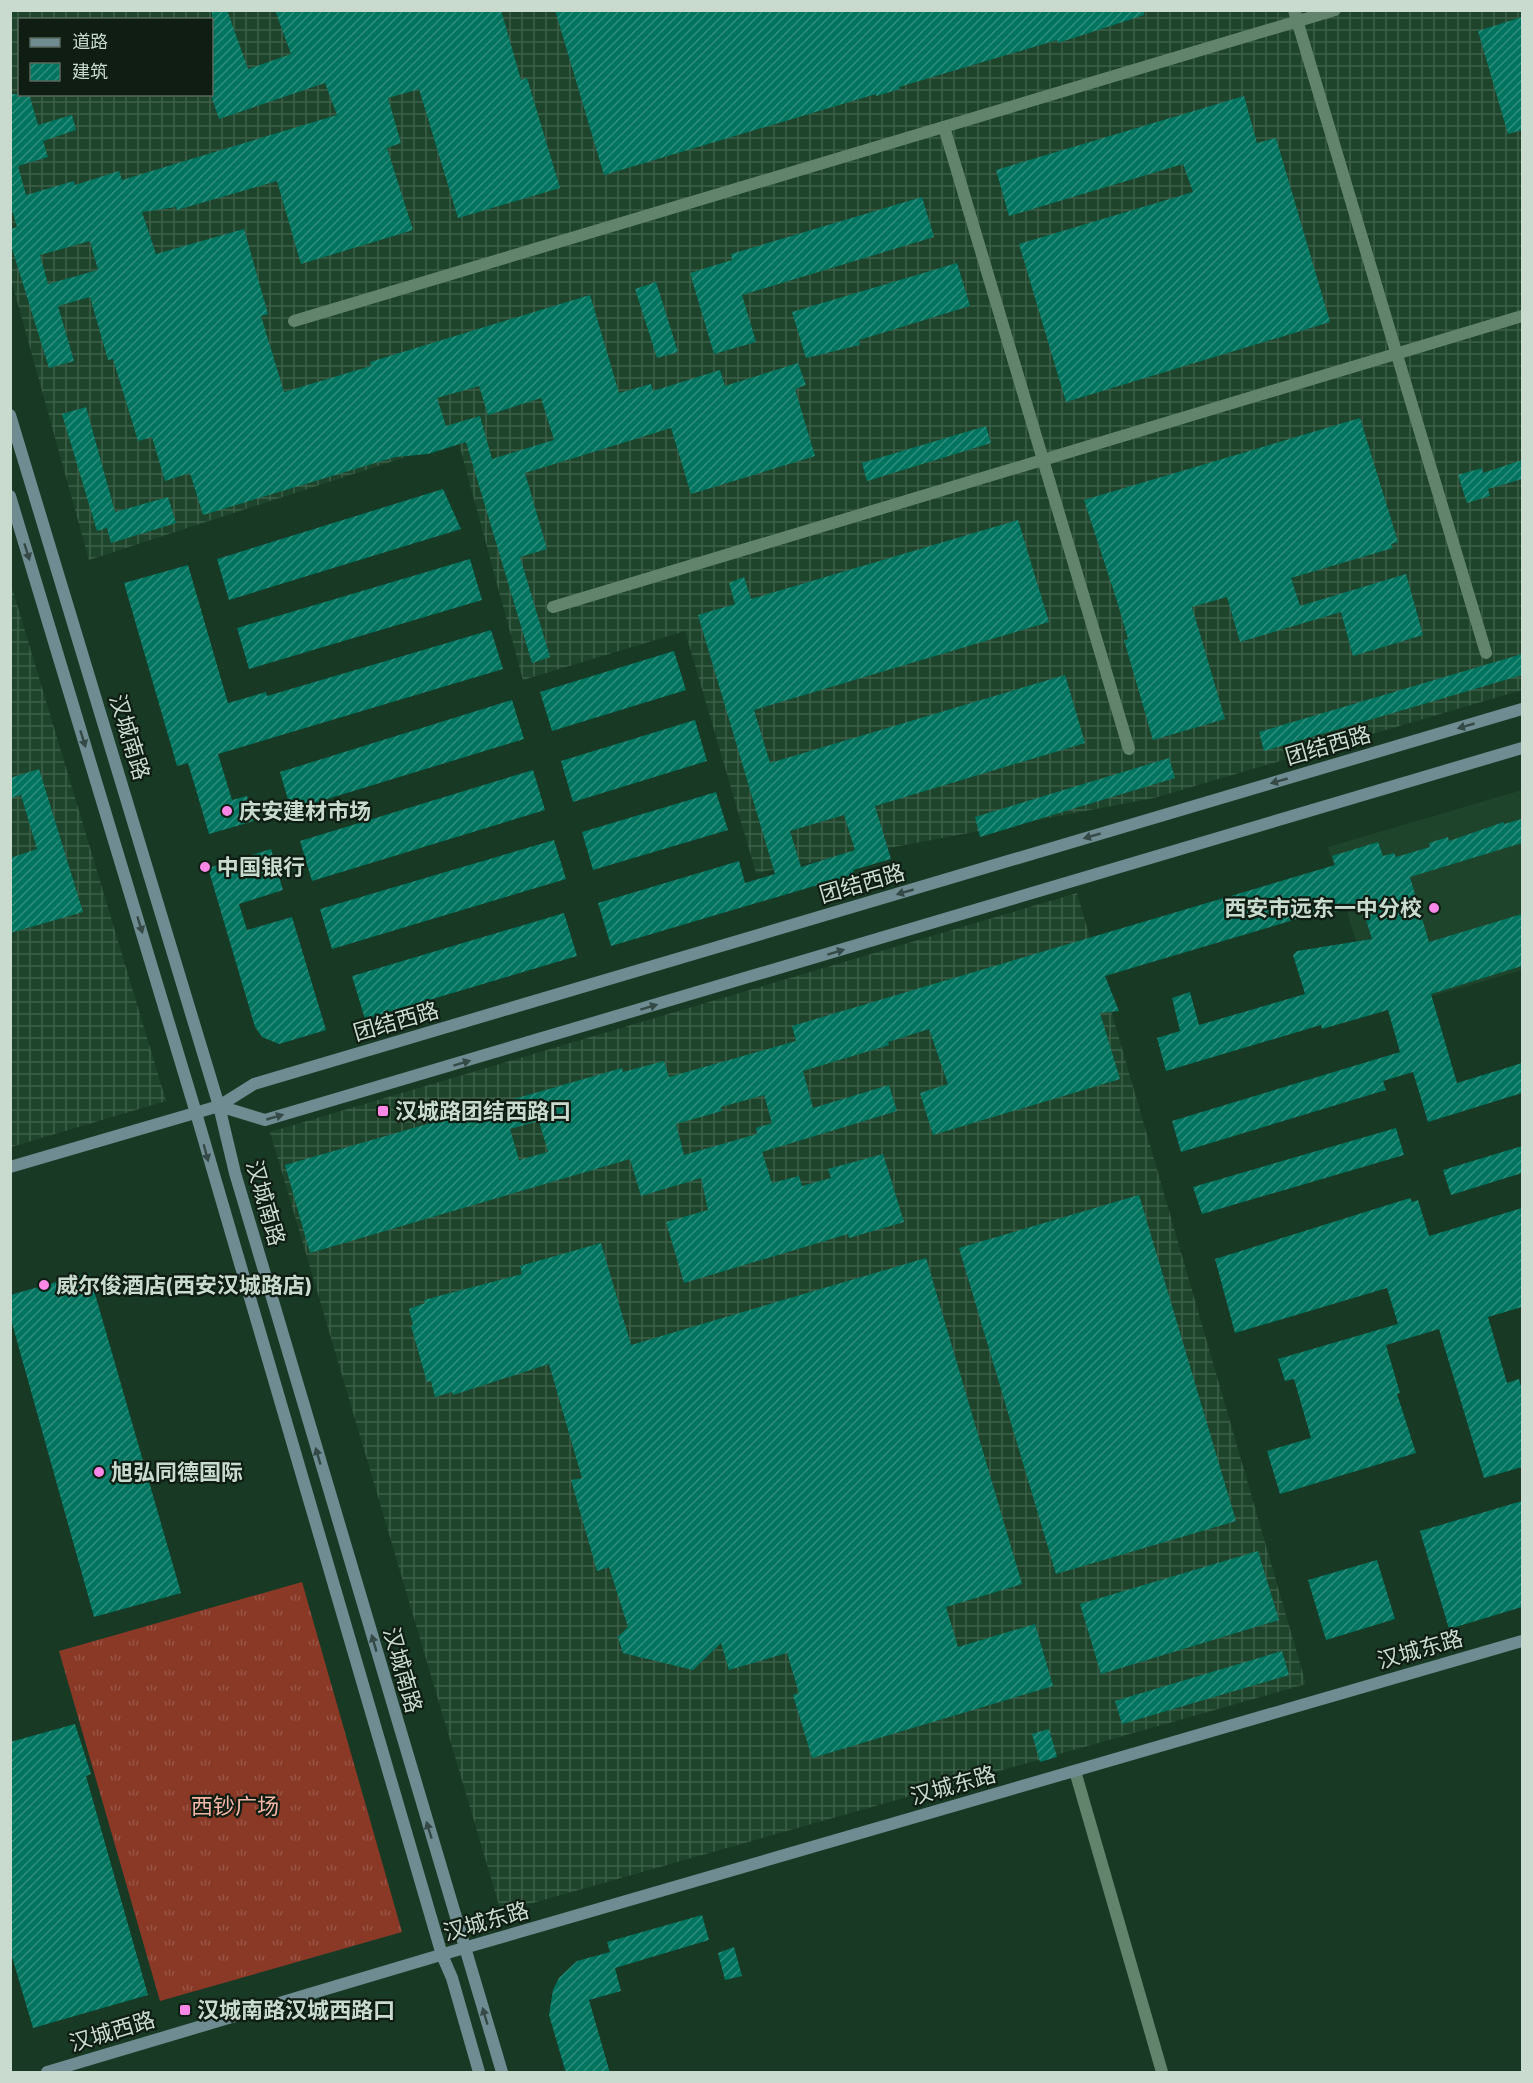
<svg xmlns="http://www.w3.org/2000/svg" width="1533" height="2083" viewBox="0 0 1533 2083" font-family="'Titillium Web','Noto Sans SC',sans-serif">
  <defs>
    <pattern id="industrial-grid" width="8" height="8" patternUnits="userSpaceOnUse" patternTransform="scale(1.5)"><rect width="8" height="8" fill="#1e452c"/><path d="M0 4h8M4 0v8" fill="none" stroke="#3d5f49"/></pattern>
    <pattern id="grass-tufts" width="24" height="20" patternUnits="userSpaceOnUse" patternTransform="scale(1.5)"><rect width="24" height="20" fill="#8a3927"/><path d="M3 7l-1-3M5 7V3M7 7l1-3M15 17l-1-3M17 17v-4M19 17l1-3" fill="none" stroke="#995545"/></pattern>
    <pattern id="building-hatch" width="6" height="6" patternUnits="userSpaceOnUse" patternTransform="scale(1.5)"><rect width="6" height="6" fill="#00745f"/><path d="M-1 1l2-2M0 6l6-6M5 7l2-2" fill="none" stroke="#308e7c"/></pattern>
  </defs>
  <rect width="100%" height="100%" fill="#183924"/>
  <path fill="#1e452c" d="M1522,790v180l-145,42 -49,-165z"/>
  <path fill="url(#industrial-grid)" fill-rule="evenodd" d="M10,11h1512v679l-368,108 -398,75 -71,-242 -162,49 -65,-240 -369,120 -78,-281zM20,20h192v74h-192z
    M10,581l156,520 -155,46h-1z
    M1077,893l229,791 -805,228 -231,-780z"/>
  <path fill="url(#grass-tufts)" d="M302,1582l100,350 -242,69 -101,-350z"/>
  <path fill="url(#building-hatch)" fill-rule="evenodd" d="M212,10h15l21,59 43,-15 -16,-44h226l20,70 6,-2 33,110 -102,30 -39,-129 -31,9 13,45 -14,5 26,82 -112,34 -24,-83 -100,29 -1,-3 -34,5 14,42 88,-25 24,85 -7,2 23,76 87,-26 -1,-4 220,-67 29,98 32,-9 2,7 67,-21 5,16 73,-23 8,22 -11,4 20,67 -124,38 -20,-66 -146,45 22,76 -27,8 30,100 -18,6 -66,-221 -38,12 -33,3 -192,58 -13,-42 -25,8 -13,-44 -14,4 -25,-82 -5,1 -18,-63 -32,9 16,55 -25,7 -39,-126v-13l7,-2 -7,-23v-110h19l9,31 34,-10 4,15 -33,11 5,16 -30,9 8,29 48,-14 1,4 44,-14 3,9 215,-65 -12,-32 -106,36 -7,-21zM90,241l8,29 -50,14 -8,-29zM479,386l9,29 53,-17 13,42 -62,19 -12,-43 -34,10 -9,-28z
    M555,10h589v5l-86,28 -1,-3 -158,47 1,2 -24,7v-2l-272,81z
    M1522,17v113l-14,4 -30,-103z
    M1244,96l13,47 19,-5 54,184 -264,80 -47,-158 174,-52 -10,-28 -174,52 -13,-46z
    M922,197l12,40 -192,58 14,47 -42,12 -24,-81 42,-13 -1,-6z
    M957,263l13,43 -111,34 1,5 -54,13 -14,-46z
    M656,282l22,70 -21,6 -22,-69z
    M86,407l29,105 53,-15 8,26 -65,20 -4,-15 -10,3 -35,-117z
    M1360,418l38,124 -7,2 2,4 -102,30 9,28 106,-32 17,61 -70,21 -12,-44 -101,30 -13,-45 -35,10 33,112 -72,21 -29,-100 4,-1 -11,-38 -33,-101z
    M986,426l5,17 -124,38 -5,-18z
    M1522,460v19l-34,10 2,7 -23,7 -9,-28 24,-7 1,5z
    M443,489l18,40 -232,71 -12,-41z
    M1018,520l31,102 -295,88 16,53 295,-88 20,68 -210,63 16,53 -38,11 2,4 -244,72 -13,-43 141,-42 6,22 30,-9 -77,-259 37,-11 -6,-21 15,-6 7,22zM844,815l11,35 -54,17 -11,-36z
    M470,559l12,41 -233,69 -12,-41z
    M188,565l40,138 38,-11 1,4 224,-66 12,39 -285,85 14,46 15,-4 7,25 -45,13 -21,-71 -11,3 -53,-183z
    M674,651l12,39 -134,41 -12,-39z
    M1522,654v21l-258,76 -5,-19z
    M512,700l12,39 -233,71 -11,-38z
    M695,720l12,41 -134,41 -12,-41z
    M1169,758l6,20 -195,59 -5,-20z
    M39,769l44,143 -73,21v-75l27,-9 -16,-54 -11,3v-20z
    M533,770l12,40 -233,71 -12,-40z
    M716,792l12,38 -135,40 -11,-38z
    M1522,819v24l-112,34 19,65 93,-28v52l-91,28 26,89 65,-20v30l-94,29 -15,-50 -30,9 3,9 -205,62 -9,-31 228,-69 -12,-42 -66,19 -1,-4 -155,46 -9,-33 23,-7 -8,-33 18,-6 9,33 106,-31 -12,-39 4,-4 75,-12 -11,-35 -26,8 -1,-4 -229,68 14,35 -19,2 20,66 -187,56 -13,-42 28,-9 -19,-55 -41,13 1,3 -86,26 10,37 76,-23 8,26 -135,41 10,31 27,-7 3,10 29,-8 -3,-9 55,-15 21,68 -55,16 -1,-4 -164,49 -18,-61 42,-12 -7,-32 -60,18 -11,-37 -320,94 -25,-88 337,-97 1,4 41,-11 5,16 127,-36 -4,-15 543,-161 -3,-9 46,-14 5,14 11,-3 2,4 34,-10 -1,-4 19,-6 1,4 55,-19v2zM764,1095l8,28 -16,5 1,6 -73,21 -8,-31 46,-13 -1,-4zM539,1121l9,31 -29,8 -9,-31z
    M554,840l12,39 -234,70 -12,-40z
    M271,849l12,41 -44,14 8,26 45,-13 34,113 -47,14 -17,-7 -7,-10 -47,-159z
    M564,913l13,43 -212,63 -13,-43z
    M1396,1128l8,27 -202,59 -9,-27z
    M1522,1146v27l-71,22 -8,-25z
    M1139,1195l97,326 -180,53 -97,-326z
    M1410,1198l2,4 6,-2 11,36 93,-28v99l-34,10 19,66 12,-4 3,12v76l-38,11 -45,-149 -53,16 14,48 -3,1 19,59 -136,41 -13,-43 44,-13 -17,-59 -9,2 -7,-22 120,-35 -11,-36 -152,45 -20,-74z
    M601,1243l30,102 295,-87 96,326 -76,23 12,40 77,-23 18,62 -241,72 -19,-63 6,-2 -12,-40 -58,17 -8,-27 -28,27 -70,-17 -5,-16 10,-10 -19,-60 -12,4 -26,-91 11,-2 -33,-114 -96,31 -1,-3 -17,5 -4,-16 -4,1 -16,-56 2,-1 -4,-16 16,-6 -1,-3 98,-26 -2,-8z
    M89,1273l92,320 -87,24 -84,-301v-21z
    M1522,1501v106l-73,22 -29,-98z
    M1258,1551l21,69 -178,54 -21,-70z
    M1377,1560l18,59 -69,21 -18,-60z
    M1282,1651l7,24 -167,49 -7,-23z
    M75,1724l16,50 -5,2 62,219 -115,33 -23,-78v-208z
    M1049,1729l8,28 -17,5 -8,-28z
    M702,1915l7,25 -94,28 6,23 -32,9 21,73h-44l-17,-58 4,-25 6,-12 18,-17 33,-9 -3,-10z
    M734,1947l8,29 -17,4 -7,-27z"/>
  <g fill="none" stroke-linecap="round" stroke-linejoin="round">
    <path stroke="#62846c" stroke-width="12" d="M944,127l185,622"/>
    <path stroke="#62846c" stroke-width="12" d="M1294,10l192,643
      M294,321l1041,-311
      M553,607l969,-291
      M1075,1771l87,301"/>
    <path stroke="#6f8c92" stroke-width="12" d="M10,415l209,691 16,67 267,899
      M10,496l186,617 246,842 10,23 27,94
      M219,1106l46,14 1257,-372
      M10,1167l209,-61 35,-22 1268,-375
      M47,2072l417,-124 1058,-307"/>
  </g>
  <defs><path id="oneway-solid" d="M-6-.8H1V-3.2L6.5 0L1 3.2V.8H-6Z" transform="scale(1.5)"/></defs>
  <g fill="#354946">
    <use href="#oneway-solid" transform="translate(27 552) rotate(73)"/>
    <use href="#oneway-solid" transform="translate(1466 726) rotate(164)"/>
    <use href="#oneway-solid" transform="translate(83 739) rotate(73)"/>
    <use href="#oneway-solid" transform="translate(1279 781) rotate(164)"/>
    <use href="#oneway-solid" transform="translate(1092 836) rotate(164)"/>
    <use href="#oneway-solid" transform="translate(905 892) rotate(164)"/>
    <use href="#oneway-solid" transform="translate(140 925) rotate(73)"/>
    <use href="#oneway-solid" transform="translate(836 952) rotate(-17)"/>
    <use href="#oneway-solid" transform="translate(649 1007) rotate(-17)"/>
    <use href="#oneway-solid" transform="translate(462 1063) rotate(-17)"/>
    <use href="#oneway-solid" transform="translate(275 1117) rotate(-16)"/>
    <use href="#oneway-solid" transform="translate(206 1153) rotate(75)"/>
    <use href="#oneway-solid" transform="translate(318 1456) rotate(-106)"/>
    <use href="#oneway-solid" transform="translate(374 1643) rotate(-106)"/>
    <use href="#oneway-solid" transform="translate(429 1830) rotate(-107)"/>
    <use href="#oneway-solid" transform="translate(485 2016) rotate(-106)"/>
  </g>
  <g fill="#fb87e6" stroke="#0f1d13" stroke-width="2">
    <circle cx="227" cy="811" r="6"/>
    <circle cx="205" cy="867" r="6"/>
    <circle cx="1434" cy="908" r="6"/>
    <rect x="377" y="1105" width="12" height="12" rx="3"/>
    <circle cx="44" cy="1285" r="6"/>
    <circle cx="99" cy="1472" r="6"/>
    <rect x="179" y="2004" width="12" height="12" rx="3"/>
  </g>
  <g text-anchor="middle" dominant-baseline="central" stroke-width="4.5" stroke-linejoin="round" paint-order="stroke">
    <g font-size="22" fill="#c9dbce" stroke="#0f1d13">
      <text transform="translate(130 737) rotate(73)">汉城南路</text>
      <text transform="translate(1328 745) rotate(-16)">团结西路</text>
      <text transform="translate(862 883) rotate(-16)">团结西路</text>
      <text transform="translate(396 1021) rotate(-16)">团结西路</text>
      <text transform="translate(266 1203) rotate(74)">汉城南路</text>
      <text transform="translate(1420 1649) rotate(-16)">汉城东路</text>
      <text transform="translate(403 1670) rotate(74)">汉城南路</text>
      <text transform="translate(953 1785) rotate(-16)">汉城东路</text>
      <text transform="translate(486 1921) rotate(-16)">汉城东路</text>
      <text transform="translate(112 2031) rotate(-17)">汉城西路</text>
    </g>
    <g font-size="22" font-weight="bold" fill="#c9dbce" stroke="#0f1d13" text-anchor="start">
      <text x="239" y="811">庆安建材市场</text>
      <text x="217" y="867">中国银行</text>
      <text x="1422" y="908" text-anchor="end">西安市远东一中分校</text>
      <text x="395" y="1111">汉城路团结西路口</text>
      <text x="56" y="1285">威尔俊酒店(西安汉城路店)</text>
      <text x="111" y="1472">旭弘同德国际</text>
      <text x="197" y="2010">汉城南路汉城西路口</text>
    </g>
    <g font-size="22" fill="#f3b5a6" stroke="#0f1d13">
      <text x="235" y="1806">西钞广场</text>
    </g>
  </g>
  <rect width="1533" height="2083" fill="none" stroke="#c9dbce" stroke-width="24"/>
  <rect x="18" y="18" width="195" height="78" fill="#0f1d13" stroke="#59695e" stroke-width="1.5"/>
  <rect x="30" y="38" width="30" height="9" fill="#6f8c92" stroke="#59695e" stroke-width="1.5"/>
  <text x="72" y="48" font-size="18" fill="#c9dbce">道路</text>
  <rect x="30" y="63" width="30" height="18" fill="url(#building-hatch)" stroke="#59695e" stroke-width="1.5"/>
  <text x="72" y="78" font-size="18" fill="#c9dbce">建筑</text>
</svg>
